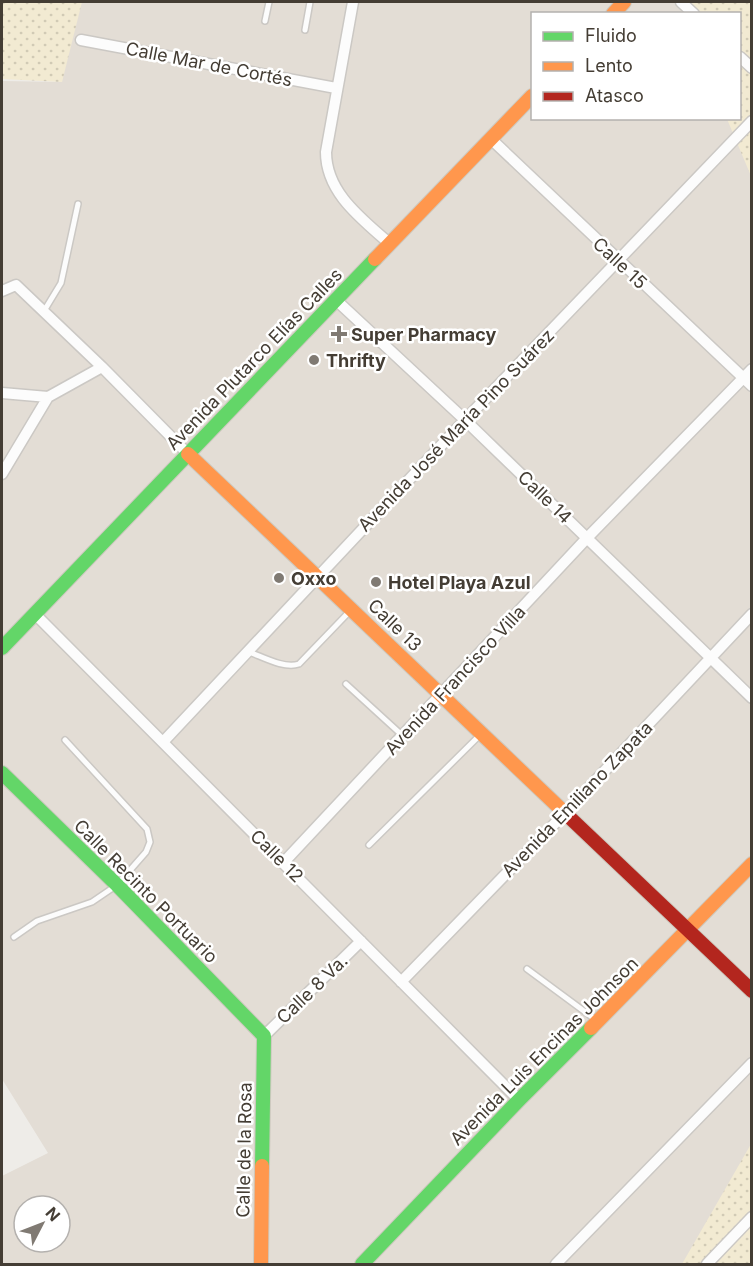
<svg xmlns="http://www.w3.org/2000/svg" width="753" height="1266" viewBox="0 0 753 1266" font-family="Inter,sans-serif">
  <defs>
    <pattern id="sand-dots" width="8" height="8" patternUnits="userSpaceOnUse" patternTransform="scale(1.5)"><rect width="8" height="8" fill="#f2ead2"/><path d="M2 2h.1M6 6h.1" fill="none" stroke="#d1cab5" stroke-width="1.8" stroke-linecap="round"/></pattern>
  </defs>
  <rect width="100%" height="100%" fill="#eeece8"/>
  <path fill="#e3ddd5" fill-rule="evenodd" d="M68,2h683v1262h-749v-88l46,-23 -46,-74v-998l60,1zM532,14h208v104h-208zM24,1206h36v36h-36z"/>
  <path fill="url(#sand-dots)" d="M2,2h80l-20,80 -60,-3z
    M677,2h74v174l-24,-57 13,-1v-104l-58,-1z
    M751,1144v120h-69z"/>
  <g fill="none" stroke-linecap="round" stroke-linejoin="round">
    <defs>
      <path id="lane" d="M265,21l4,-19
        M305,30l5,-28
        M44,311l17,-28 17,-79
        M249,652c14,5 35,17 50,12l51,-53
        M346,684l57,52
        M369,845l112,-111
        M14,937l23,-16 55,-19 25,-17 29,-33 4,-10 -3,-13 -82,-89
        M527,969l69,51"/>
      <path id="street" d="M353,2l-27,150c0,41 36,67 64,92
        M681,2l13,12
        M81,40l255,48
        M740,57l12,11
        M491,139l261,247
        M2,291l14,-6 86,82 86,87
        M336,300l129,120 287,278
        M2,393l46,4
        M2,474l46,-77 54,-30
        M34,613l485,487
        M163,742l302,-322 287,-299
        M284,862l303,-324 165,-169
        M401,982l164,-169 187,-199
        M264,1036l97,-95
        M556,1264l196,-201
        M707,1264l45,-47"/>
      <path id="fast" d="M2,648l373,-389
        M2,773l115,112 147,151 -2,130
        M362,1264l157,-164 72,-72"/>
      <path id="slow" d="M613,14l11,-12
        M375,259l157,-163
        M188,454l378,360
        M591,1028l161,-164
        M261,1264l1,-98"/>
      <path id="jam" d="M566,814l186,177"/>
    </defs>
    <use href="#lane" stroke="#cbc8c4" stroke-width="8"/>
    <use href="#street" stroke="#cbc8c4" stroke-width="13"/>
    <use href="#fast" stroke="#cdc9bf" stroke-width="16"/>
    <use href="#slow" stroke="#cdc9bf" stroke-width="16"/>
    <use href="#jam" stroke="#cdc9bf" stroke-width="16"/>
    <use href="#lane" stroke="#fcfcfc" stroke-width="5"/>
    <use href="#street" stroke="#fcfcfc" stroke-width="10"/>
    <use href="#fast" stroke="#63d668" stroke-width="14"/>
    <use href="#slow" stroke="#ff974d" stroke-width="14"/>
    <use href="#jam" stroke="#b3261e" stroke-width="14"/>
  </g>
  <g fill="#807a73" stroke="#fff" stroke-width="2">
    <path d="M336 325h6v6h6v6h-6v6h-6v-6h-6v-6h6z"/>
    <circle cx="314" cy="360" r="6"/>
    <circle cx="279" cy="578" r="6"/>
    <circle cx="376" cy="582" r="6"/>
  </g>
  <g text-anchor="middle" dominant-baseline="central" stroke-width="5" stroke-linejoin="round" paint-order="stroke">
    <g font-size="18" fill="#443d34" stroke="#fff">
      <text transform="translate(209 64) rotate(11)">Calle Mar de Cortés</text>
      <text transform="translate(620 263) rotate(43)">Calle 15</text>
      <text transform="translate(254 359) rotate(-46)">Avenida Plutarco Elías Calles</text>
      <text transform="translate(456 430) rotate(-46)">Avenida José María Pino Suárez</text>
      <text transform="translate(545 497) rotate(44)">Calle 14</text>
      <text transform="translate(395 625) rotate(44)">Calle 13</text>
      <text transform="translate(455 680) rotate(-47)">Avenida Francisco Villa</text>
      <text transform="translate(577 799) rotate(-46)">Avenida Emiliano Zapata</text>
      <text transform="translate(277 856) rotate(45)">Calle 12</text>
      <text transform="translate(146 891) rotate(45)">Calle Recinto Portuario</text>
      <text transform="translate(312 989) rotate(-44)">Calle 8 Va.</text>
      <text transform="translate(544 1051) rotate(-45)">Avenida Luis Encinas Johnson</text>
      <text transform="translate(244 1150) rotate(-89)">Calle de la Rosa</text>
    </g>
    <g font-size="18" font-weight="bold" fill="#443d34" stroke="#fff" text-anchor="start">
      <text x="351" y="334">Super Pharmacy</text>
      <text x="326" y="360">Thrifty</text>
      <text x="291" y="578">Oxxo</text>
      <text x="388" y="582">Hotel Playa Azul</text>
    </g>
  </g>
  <rect width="753" height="1266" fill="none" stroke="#443d34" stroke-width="6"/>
  <rect x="531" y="12" width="210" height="108" fill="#ffffff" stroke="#b4b1ae" stroke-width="1.5"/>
  <rect x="543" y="32" width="30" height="9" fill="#63d668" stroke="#b4b1ae" stroke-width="1.5"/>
  <text x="585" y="42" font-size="18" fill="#443d34">Fluido</text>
  <rect x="543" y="62" width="30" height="9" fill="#ff974d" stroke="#b4b1ae" stroke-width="1.5"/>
  <text x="585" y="72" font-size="18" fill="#443d34">Lento</text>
  <rect x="543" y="92" width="30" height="9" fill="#b3261e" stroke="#b4b1ae" stroke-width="1.5"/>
  <text x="585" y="102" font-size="18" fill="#443d34">Atasco</text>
  <g transform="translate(42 1224) rotate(48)"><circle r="28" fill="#ffffff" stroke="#b4b1ae" stroke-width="1.5"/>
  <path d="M0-4.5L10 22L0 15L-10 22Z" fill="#807a73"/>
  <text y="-9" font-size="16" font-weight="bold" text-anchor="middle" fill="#443d34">N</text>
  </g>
</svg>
